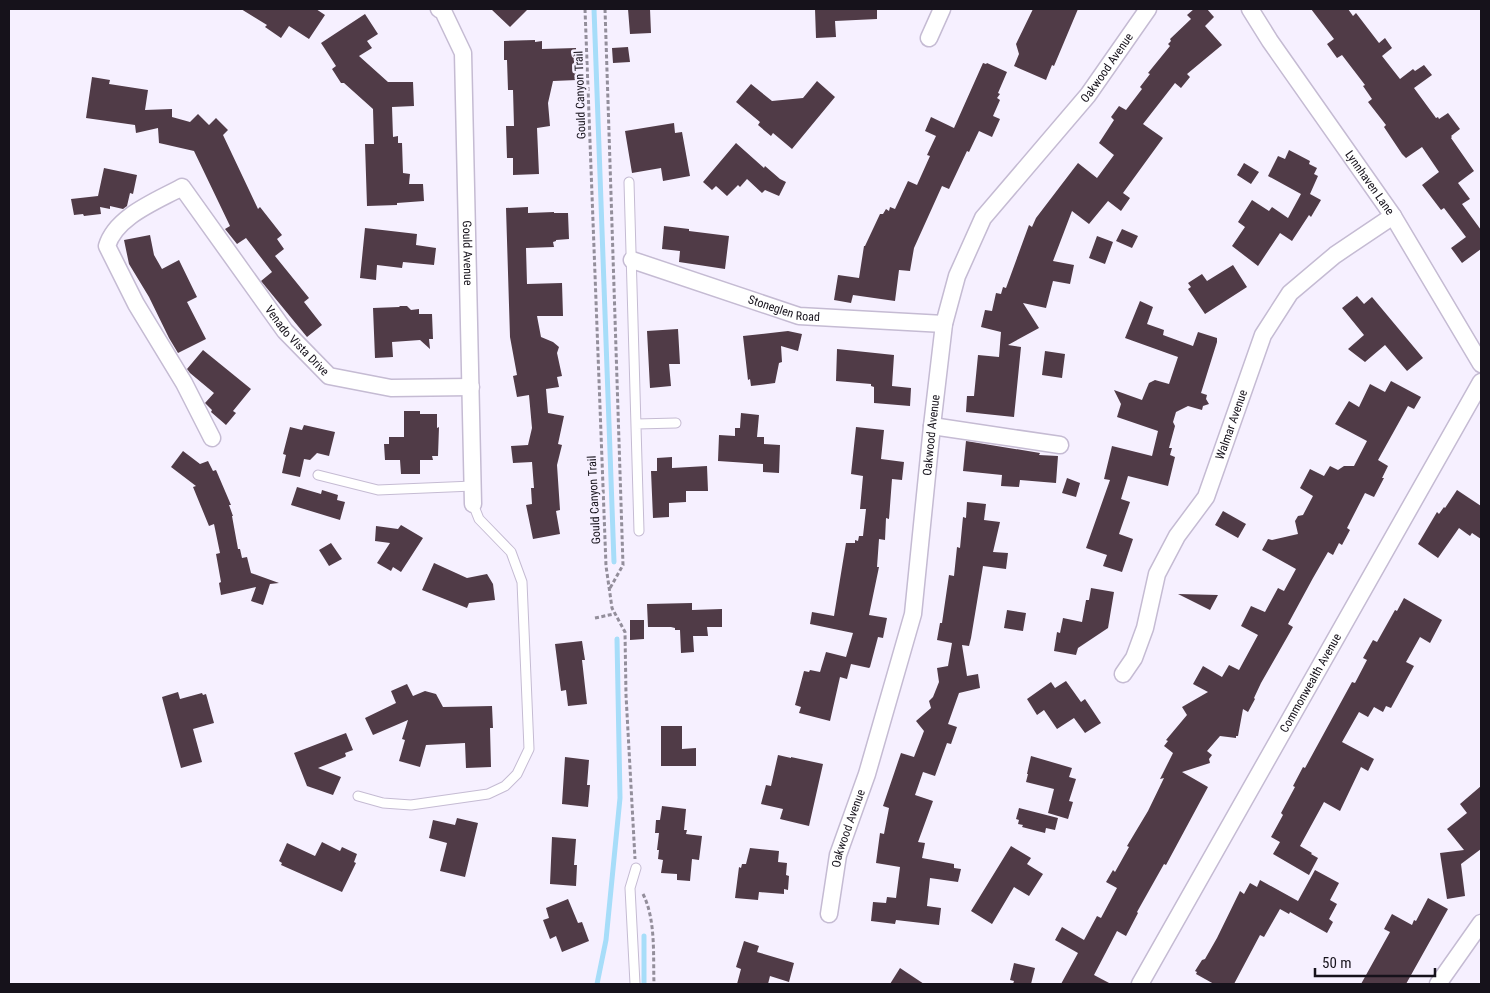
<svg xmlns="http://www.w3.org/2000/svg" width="1490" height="993" viewBox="0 0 1490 993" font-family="'Roboto Condensed',sans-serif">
  <rect width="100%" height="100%" fill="#f6f0ff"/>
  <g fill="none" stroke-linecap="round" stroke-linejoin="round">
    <path stroke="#a7ddf9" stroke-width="5" d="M594,9l20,553
      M644,936v48
      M597,984l9,-44 14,-142 -3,-159"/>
  </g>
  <path fill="#503b47" d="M241,9h75l9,6 -16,24 -20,-13 -8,12 -16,-11 2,-2z
    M491,9h37l-18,18z
    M628,9h22l1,24 -21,1z
    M815,9h62v10l-42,2 1,16 -20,1z
    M1033,9h45l-24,57 -2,-1 -6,15 -32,-14 5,-12 -3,-10z
    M1194,9h13l7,8 -9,9 17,19 -35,29 3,3 -9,11 -6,-5 -32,41 20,14 -40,55 7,5 -9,13 -13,-10 -19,23 -17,-13 -19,50 21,4 -4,19 -17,-3 -7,27 -23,-5 16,25 -31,17 13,2 -7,70 -48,-5 1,-16h7l4,-41 21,2 2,-25 -20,-5 4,-17 7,1 4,-18 5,1 2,-7 3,1 23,-63 3,2 4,-9 42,-55 19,15 17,-23 -15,-12 15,-23 -3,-3 8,-11 7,4 16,-21 -2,-2 10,-13 -2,-1 22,-27 -2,-2 3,-3 -1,-2 21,-20 -4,-4z
    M1311,9h37l5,7 3,-3 23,30 6,-5 7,10 -10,8 18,23 13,-10 2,2 9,-6 8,10 -18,13 22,30 2,-1 1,2 9,-6 12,16 -9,7 1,1 -1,1 23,33 -16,12 12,16 -8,5 19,26v19l-19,14 -11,-15 15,-11 -22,-29 -3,2 -19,-25 17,-13 -17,-25 -16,11 -4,-4 -18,-27 2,-2 -18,-23 4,-3 -9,-13 2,-1 -23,-30 -5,3 -10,-14 7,-5z
    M365,14l13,20 -11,7 5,7 -13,8 29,26h25l1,24 -22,1 1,30 5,-1v7h4l1,30 7,1 -1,10h14l1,17 -27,2v2l-30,1 -2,-62h9l-1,-35 -29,-26h-3l-9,-14 4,-3 -15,-23z
    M535,40v2l7,-1v8l34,-1 1,32 -24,1 -5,22 2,23 -13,2 2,46 -26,1v-17h-6l-1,-32h8l-1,-36h-5l-1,-30h-3v-19z
    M628,47l2,15 -17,1 -1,-15z
    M983,63l3,1 1,-1 20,9 -9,21 2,1 -3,4 3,2 -7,16 7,3 -8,18 -13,-6 -10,21 -2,-1 -18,38 -7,-3 -28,62 -4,23 -11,-1 -4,31 -42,-6 -2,8 -17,-3 4,-25 21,3 5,-32h1l15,-32h3l3,-5 3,2 1,-4 5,2 13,-28 9,4 13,-29 -3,-1 9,-19 -11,-5 6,-14 23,11z
    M92,77l18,3 -1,4 39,6 -3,20 27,-1v8l18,5 8,-8 11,11 7,-7 12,12 -5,5 35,74 2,-2 22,28 -5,4 7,10 -9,7 34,42 -5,4 18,23 -15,12 -46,-56 11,-9 -26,-34 -9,6 -12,-15 5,-3 -36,-75 -35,-8 -1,-15 -22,5 -1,-8 -49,-7z
    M817,81l18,16 -43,52 -19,-16 -2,3 -13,-11 2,-3 -24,-20 15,-18 21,17 31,-3z
    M674,123l1,10 7,-1 8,44 -27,5 -2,-13 -29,5 -7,-42z
    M736,143l28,25 1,-2 15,13 6,3 -7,14 -14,-6 -3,3 -15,-14 -7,8 -2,-2 -11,11 -11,-10 -4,4 -9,-8z
    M1289,150l21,11 -1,3 8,4 -3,6 4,2 -8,18 11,6 -10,17 -2,-2 -17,26 -12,-8 -22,33 -26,-20 13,-19 -7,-5 14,-22 17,11 3,-4 16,11 13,-24 -33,-18 10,-20 7,3z
    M1244,163l15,9 -8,12 -14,-9z
    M104,168l33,7 -4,19 -3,-1 -3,13 -4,3 -13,-3v3l-10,-2 1,7 -17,2 -1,-2 -9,1 -3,-16 27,-3z
    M528,207v6l26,-1v1h14l1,26 -13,1v1l-3,1 1,5 -28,1 1,36 35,-1 1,33h-26l4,21 12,5 6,5 -2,6 5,23 -5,1 2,10 -13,2 2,24 16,3 -6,28 4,1 -5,20 3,45 -4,1 4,23 -27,5 -7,-34 6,-1 -1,-16h3l-2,-26 -19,1 -2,-17 17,-1 4,-17 -3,-33 -12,2 -4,-21 4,-1 -7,-38 -4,-129z
    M664,226l25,3v2l40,5 -4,33 -46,-7 1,-11 -18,-2z
    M365,228l52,6 -1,11 20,3 -2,17 -31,-3 -1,6 -25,-3 -1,15 -16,-2z
    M1122,229l16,7 -6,12 -16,-7z
    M150,235l4,20 8,14 17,-9 18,37 -10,5 19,37 -28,14 -9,-15 -20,-41 -20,-33 -5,-24z
    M1097,236l16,6 -8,22 -16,-6z
    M1233,265l14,22 -42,27 -17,-25 3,-2 -3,-4 14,-9 5,7z
    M1357,296l7,8 8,-7 51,61 -16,13 -22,-26 -20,17 -17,-13 16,-14 -22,-27z
    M1140,301l13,6 -6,17 17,6 -1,5 30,11 5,-14 19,6v4l-16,51 6,2 -1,4 3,5 -6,2 -1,4 -14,-4 -12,6 -3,10 2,4 -6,22h3l-2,7 5,2 -7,29 -40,-10 -7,23 9,3 -11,32 14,5 -11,33 -19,-6 4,-11 -21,-7 24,-68 -6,-1 8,-33 40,10 6,-25 -41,-14 4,-13 -7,-14 28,10 7,-17 6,-3 14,4 9,-27 -53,-19z
    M400,306h7l4,4 8,-1v5h13l1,25h-4l1,10 -10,-9 -28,2 1,15 -18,1 -2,-50 26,-1z
    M678,329l2,35h-11l2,22 -21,2 -3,-57z
    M788,331l14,3 -4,17 -17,-5 1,16 -3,1 -4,20 -24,3 -1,-7 -2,1 -5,-44z
    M837,349l57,6 -2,31 19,2 -1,18 -36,-3v-16l-3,-1v-2l-35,-3z
    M203,350l48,39 -18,22 3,2 -10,12 -15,-13 1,-2 -7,-7 9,-10 -24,-20 -3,-4z
    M1045,351l20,3 -3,24 -20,-3z
    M1391,381l30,16 -7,12 -6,-3 -30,54 10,6 -6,12h2l-10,19 -9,-4 -18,35 3,2 -8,15 -3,-2 -6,12 -5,-3 -15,26 -25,46 5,3 -32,56 -7,15 1,1 -7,13 -5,-3 -5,27h-2v2l-16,-2 -13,15 5,4 -3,4 1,4 -28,9 26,15 -42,78 -2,-1 -27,48 1,1 -12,23 -9,-5 -23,44 17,9h-50l17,-31 -23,-13 7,-13 22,13 13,-24 4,2 16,-30 -11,-6 7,-12 2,2 14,-25 -2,-1 21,-35 16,-33 -4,1 13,-26 -9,-7 4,-5 -2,-1 21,-25 -5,-8 26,-15 -15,-8 10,-18 19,11 7,-12 10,5 19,-35 -17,-9 10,-20 14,6 13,-24 6,3 12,-22 -34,-19 6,-11 4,1 26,-6 -3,-13 3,-5 5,-1 10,-19 -13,-8 10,-19 14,7 6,-10 8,4 6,-4h10l13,-25 -32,-17 14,-23 10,6 11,-23 15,8z
    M404,411h16v3h17v14l2,-1 -1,29h-6l1,4h-13v14h-19l-1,-14h-15l-1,-16h5v-7h15z
    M741,413l18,2 -2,22h7v7l16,1 -1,28 -16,-1v-8l-45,-3 1,-26 16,1v-8h5z
    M304,425l31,7 -6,24 -12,-3 -7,7 -6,-1 -4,18 -18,-4 4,-18 -3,-1 7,-27 12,3z
    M856,427l28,3 -3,29 23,3 -2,18 -10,-1 -3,40 -3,-1 -1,22 -6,-1 -2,28h2l-10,48 18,3 -4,20 -5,-1 -8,30 -1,1 -18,-4 -4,15 -7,-2 -10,44 -31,-8 2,-6 -6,-2 9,-34 5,1 1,-2 10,2 6,-20 20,5 7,-24 -43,-9 2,-12 22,4 12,-73h9v-3l3,1 1,-5h4l3,-27h-6l3,-33 -12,-2z
    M966,441l74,12 -1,2 19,1 -2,27 -36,-3 -1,7 -18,-1 1,-11 -39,-4z
    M183,451l17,13 8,-3 5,10 3,-1 15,35h-2l4,11h-1l6,33h2l2,9 5,-1 4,16 28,10 -9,1 -7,21 -12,-4 5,-14 -35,8 -2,-12 2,-1 -5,-28 4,-1 -6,-29 -5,2 -16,-39 3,-1 -25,-19z
    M672,457v11l35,-2 1,25h-22v11l-17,1v14l-16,1 -2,-47h6v-13z
    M1067,478l13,5 -4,14 -14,-4z
    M297,487l24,7 1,-4 16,5 -1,5 8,2 -5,18 -49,-15z
    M1457,490l24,16v33l-9,-6 -2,3 -11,-8 -21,30 -20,-14 19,-32 2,2 5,-7 1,1z
    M967,502l19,2 -2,16 16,2 -7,30 15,1 -2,16 -23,-3 -12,72 -2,8 -7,-1 5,31 11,-2 2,14 -21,5 -11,31 9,3 -6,17 -4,-1 -12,33 -12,-4 -8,23 18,6 -15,41 7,1 -3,15 32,6v4l7,1 -3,13 -28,-4 -3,28 14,2 -2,17 -43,-5 -1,4 -24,-3 2,-19 13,1 1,-6 9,1 4,-31 -24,-4 4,-30 4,1 5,-26 -6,-2 18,-53 13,4 10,-26 -8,-10 15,-13 -2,-7 4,-4 6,-15 -2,-14 11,-2 4,-23 -15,-3 3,-17h2l7,-48 5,1 3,-29 3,1 3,-31 3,1z
    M1223,511l23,13 -8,14 -23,-13z
    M401,525l22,13 -22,34 -8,-5 -2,4 -14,-8 13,-20 -15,-2 1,-15 22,3z
    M331,543l11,16 -13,7 -10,-16z
    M434,563l33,15 20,-4 6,10 2,16 -26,3 -2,5 -45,-18z
    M1091,588l23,4 -6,36 -30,20 -2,7 -22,-4 3,-19 3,1 3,-15 19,4 4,-22h3z
    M1178,594l40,1 -8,15z
    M1404,598l38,22 -12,23 -10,-6 -14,25 8,4 -23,42 -5,-2 -3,6 -9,-5 -6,10 -9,-5 -17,30 32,17 -6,12 -7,-4 -21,44 -16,-9 -24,44 12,7 -1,1 7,4 -9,17 -36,-21 7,-12 -9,-5 12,-22 -2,-2 14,-26 -2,-1 10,-19 2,1 47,-86 3,1 12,-23 -4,-2 10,-18 4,2 18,-32 2,1z
    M692,603v7l30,-1v18h-15l1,9h-15l1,16 -13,1 -1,-23h-5v-2l-4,-1h-23l-1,-23z
    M1007,610l19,3 -3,18 -19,-3z
    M630,620h14v19l-14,1z
    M582,641l3,19h-3l5,44 -19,2 -2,-16 -5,1 -6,-47z
    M1066,681l15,21 4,-3 16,24 -16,10 -11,-15 -17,11 -13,-19 -7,5 -10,-16 24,-17 4,6z
    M407,684l6,12 12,-5 11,3 7,13 49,-1 1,22h-3l1,39 -25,1 -1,-25 -39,2 -6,22 -21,-6 6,-21 -3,-1 6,-19 -35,15 -8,-17 31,-15 -5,-12z
    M178,692l2,7 22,-6 1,2 3,-1 8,29 -21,6 9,33 -21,6 -19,-71z
    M661,726h21v23l14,-1v18h-35z
    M346,733l7,17 -8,3 1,3 -1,1 -27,11 23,9 -8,18 -26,-9 -13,-33z
    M778,755l13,3v-1l32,7 -14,62 -29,-7 3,-10 -22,-5 5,-19 5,1z
    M1031,756l41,12 -3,9 7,2 -7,22 4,1 -5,17 -20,-6 6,-24 -28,-7 2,-8h-1z
    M565,757l24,3 -2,25h3l-2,22 -26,-3z
    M1481,786v63l-20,15 4,32 -18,3 -7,-46 24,-3 -17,-21 20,-16 -7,-9z
    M662,806l24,3 -2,21h3l-1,4 16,2 -3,24 -7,-1 -2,22 -13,-1v-6l-16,-1 2,-13 -5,-1 1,-9h-2l2,-17h-4l1,-13h4z
    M1019,808l39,10 -3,12 -9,-2 -1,5 -23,-6 1,-2 -5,-1 1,-4 -3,-1z
    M457,818l21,5 -13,54 -25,-6 7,-28 -18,-5 4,-18 22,5z
    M552,837l24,2 -2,26h3l-1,21 -26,-2z
    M322,842l18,9 2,-4 15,7 -3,8 2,1 -14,29 -61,-27 1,-2 -3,-2 8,-18 28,13z
    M1011,846l20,12 -4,6 16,10 -14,22 -15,-9 -22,37 -21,-13z
    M750,848l29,3 -1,11 9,1 -1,12 3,1 -1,14 -4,-1v5l-25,-2 -1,8 -23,-2 4,-31 2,1 1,-4h4z
    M1315,870l24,13 -9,17 7,4 -8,15 4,3 -6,11 -37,-21 -1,2 -9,-5 -16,28 -4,-2 -26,49h-20l-18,-10 1,-2 -2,-1 7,-11 3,-1 12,-21 23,-47 4,3 6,-11 7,4 3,-7 38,21z
    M1428,898l20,11 -42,75h-45l29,-52 -6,-3 8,-15 20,11 2,-5 2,1z
    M568,899l10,24 4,-1 7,19 -27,11 -6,-16 -6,3 -7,-19 6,-2 -3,-10z
    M744,941l15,5 -2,6 37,11 -5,19 -19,-6 -2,8h-31l4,-15 -5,-2z
    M1014,963l21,5 -4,16h-18l1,-3 -4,-1z
    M900,968l24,16h-34z"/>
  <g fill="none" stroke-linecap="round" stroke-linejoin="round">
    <defs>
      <path id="lane" d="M629,182l10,349
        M637,424l39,-1
        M318,475l60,15 95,-4
        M358,796l25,7 28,2 77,-11 17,-8 12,-12 12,-25 -7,-167 -11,-30 -32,-33 -6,-15
        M635,984l-5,-96 6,-20"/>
      <g id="street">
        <path id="s1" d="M439,9l4,2 20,42 10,451"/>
        <path id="s2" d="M1250,9l20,32 123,175 88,148"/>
        <path d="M929,38l13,-29"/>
        <path id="s3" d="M632,260l167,56 145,8"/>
        <path d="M932,426l128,19"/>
        <path id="s4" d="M212,438l-28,-55 -48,-79 -29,-58c9,-30 50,-45 75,-59l103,144 44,45 62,12 80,-1"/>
        <path id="s5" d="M1123,674l11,-16 11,-30 12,-54 20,-38 29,-39 57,-162 27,-42 45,-38 58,-39"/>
        <path id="s6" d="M829,914l9,-59 29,-81 46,-160 19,-188 12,-102 13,-48 26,-58 105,-123 60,-86"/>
        <path id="s7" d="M1140,984l341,-602"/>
        <path d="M1438,984l43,-61"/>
      </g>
    </defs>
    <use href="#lane" stroke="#c5bbd3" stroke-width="11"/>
    <use href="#street" stroke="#c5bbd3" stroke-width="19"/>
    <path stroke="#938e9b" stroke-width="3" stroke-dasharray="4 2.5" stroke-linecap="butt" d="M585,9l21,557 6,42 13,24 1,63 9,164
      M605,9l18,556 -14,25
      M595,618l19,-4
      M643,894c13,26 10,61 11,90"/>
    <use href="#lane" stroke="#fff" stroke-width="9"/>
    <use href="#street" stroke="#fff" stroke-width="16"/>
  </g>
  <g text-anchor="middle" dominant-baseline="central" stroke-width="5" stroke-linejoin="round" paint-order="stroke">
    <g font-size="12" fill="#16121b" stroke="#f6f0ff">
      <text stroke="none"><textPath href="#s6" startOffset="912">Oakwood Avenue</textPath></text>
      <text transform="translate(580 95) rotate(-92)">Gould Canyon Trail</text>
      <text stroke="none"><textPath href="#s2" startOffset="211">Lynnhaven Lane</textPath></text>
      <text stroke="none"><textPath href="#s1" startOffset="251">Gould Avenue</textPath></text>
      <text stroke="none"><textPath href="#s3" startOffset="160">Stoneglen Road</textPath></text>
      <text stroke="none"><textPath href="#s4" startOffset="509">Venado Vista Drive</textPath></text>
      <text stroke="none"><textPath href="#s5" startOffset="275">Walmar Avenue</textPath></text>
      <text stroke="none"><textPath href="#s6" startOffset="492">Oakwood Avenue</textPath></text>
      <text transform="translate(594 500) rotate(-93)">Gould Canyon Trail</text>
      <text stroke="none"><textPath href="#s7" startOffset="346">Commonwealth Avenue</textPath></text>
      <text stroke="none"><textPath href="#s6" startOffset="88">Oakwood Avenue</textPath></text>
    </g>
  </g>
  <rect width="1490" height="993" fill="none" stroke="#16121b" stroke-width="20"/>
  <path d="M1315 968v8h120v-8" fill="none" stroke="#16121b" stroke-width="2.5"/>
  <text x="1322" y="968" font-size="15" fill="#16121b" stroke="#f6f0ff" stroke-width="4" paint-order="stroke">50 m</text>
</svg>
